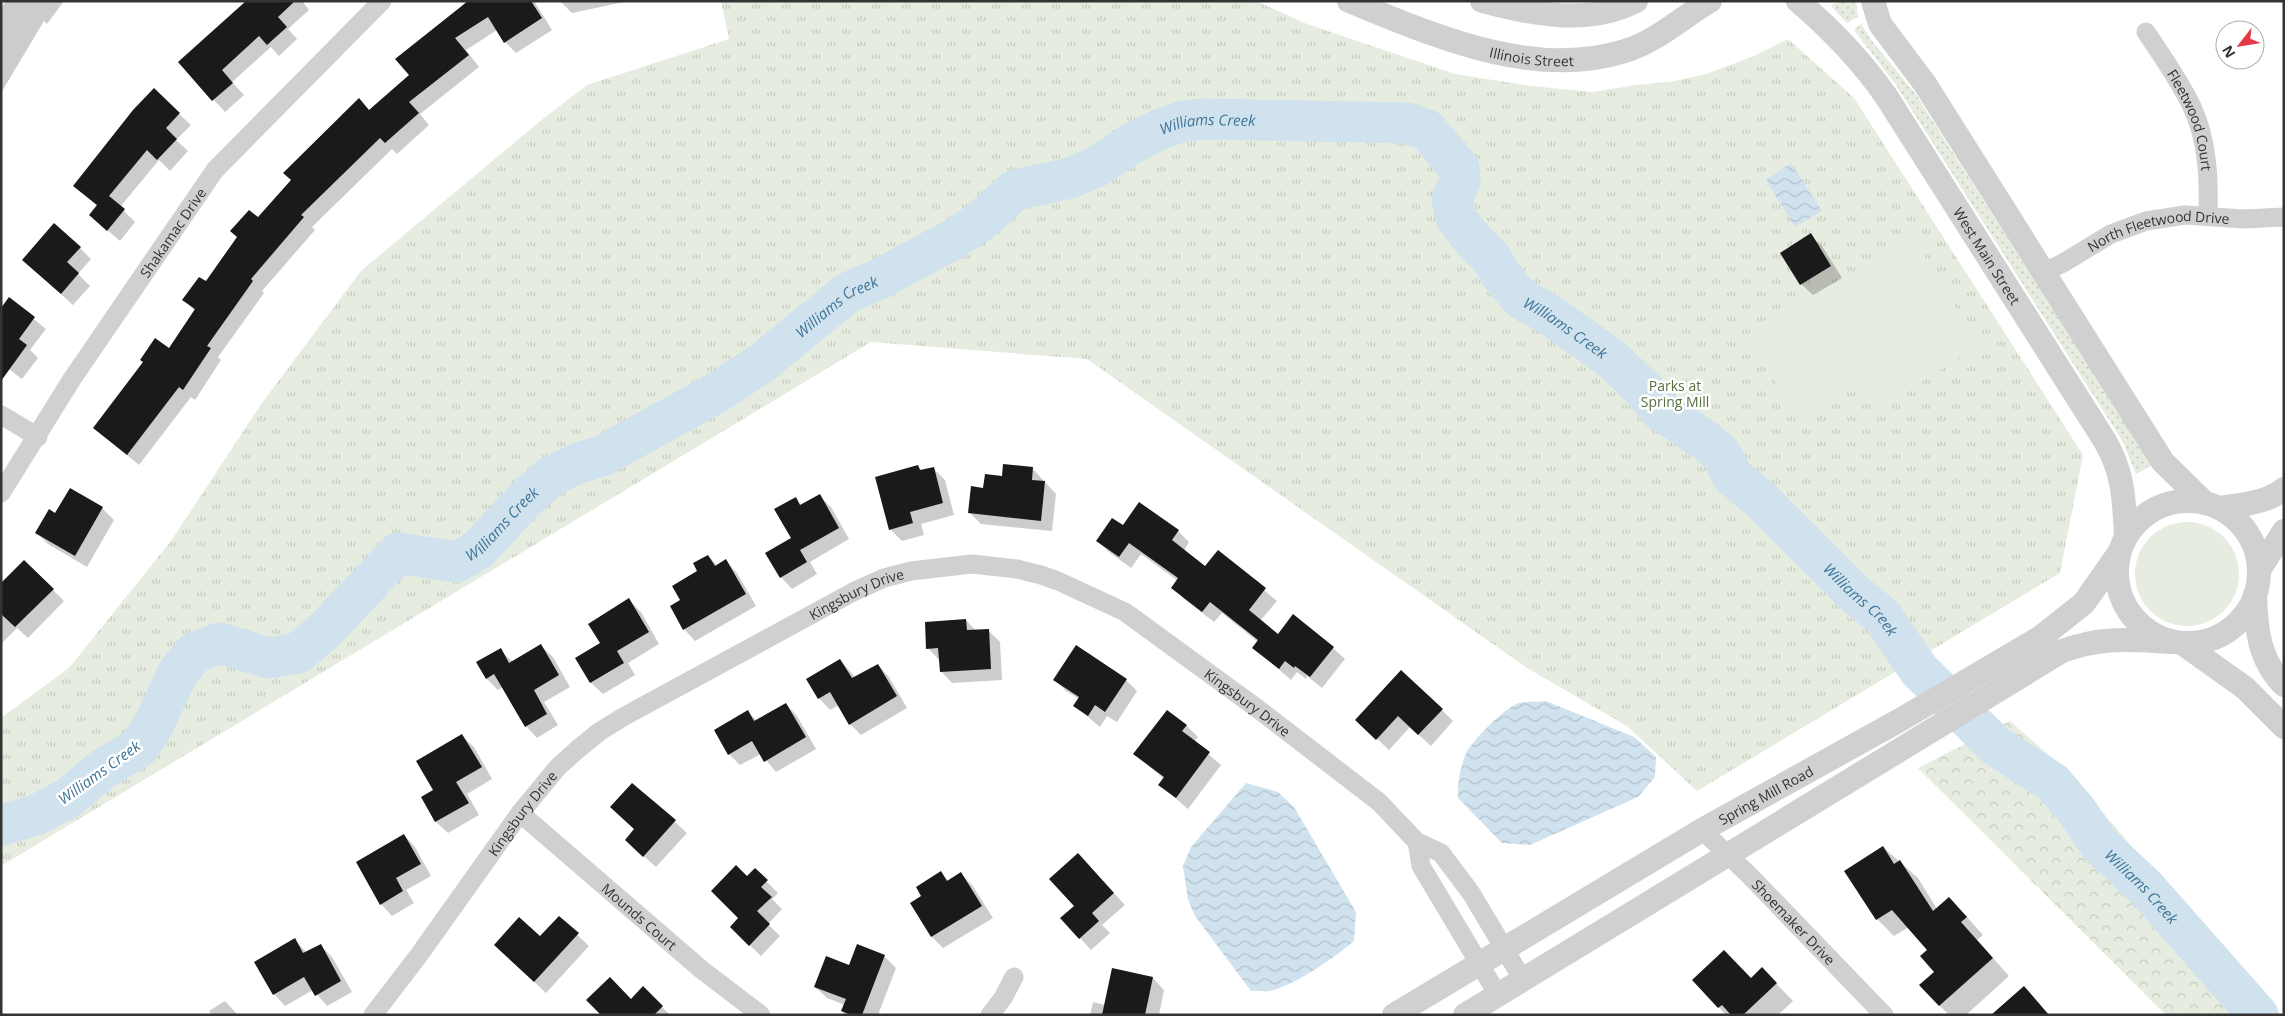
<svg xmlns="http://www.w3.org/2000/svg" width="2285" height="1016" viewBox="0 0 2285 1016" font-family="'Open Sans',sans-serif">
  <defs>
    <pattern id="grass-dots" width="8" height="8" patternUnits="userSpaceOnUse" patternTransform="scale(1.25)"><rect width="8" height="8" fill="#e6ecdf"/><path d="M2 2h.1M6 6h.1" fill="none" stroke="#c6cbc0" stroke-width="1.8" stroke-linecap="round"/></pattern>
    <pattern id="forest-crowns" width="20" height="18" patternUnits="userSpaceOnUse" patternTransform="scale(1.25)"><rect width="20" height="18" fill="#e6ecdf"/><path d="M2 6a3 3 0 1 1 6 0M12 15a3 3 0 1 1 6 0" fill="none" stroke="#c6cbc0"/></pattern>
    <pattern id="park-tufts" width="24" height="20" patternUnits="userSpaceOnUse" patternTransform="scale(1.25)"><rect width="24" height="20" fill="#e6ecdf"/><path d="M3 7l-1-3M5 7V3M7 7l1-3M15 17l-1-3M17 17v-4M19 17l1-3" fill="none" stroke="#c6cbc0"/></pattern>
    <pattern id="water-waves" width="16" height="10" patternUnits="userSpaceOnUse" patternTransform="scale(1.25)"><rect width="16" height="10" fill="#cfe2ee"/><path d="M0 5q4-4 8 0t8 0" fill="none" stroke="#b2c2cd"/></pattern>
  </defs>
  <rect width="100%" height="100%" fill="#fff"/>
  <path fill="url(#grass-dots)" d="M1839,1h17l2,16 -11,6 -15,-16 -1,-2z
    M1861,24l11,17 43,52 237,372 -16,9 -13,-32 -227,-357 -42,-55z"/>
  <path fill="url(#forest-crowns)" d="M2010,721l58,51 171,200 42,43h-115l-248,-247z"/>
  <path fill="url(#park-tufts)" d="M721,1h535l51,23 148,50 76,12 62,6 43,-7 34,-3 36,-8 46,-17 36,-18 66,59 229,357 -23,118 -363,218 -70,-65 -100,-58 -440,-309 -216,-17 -870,524v-148l68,-50 102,-127 91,-138 99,-132 178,-149 48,-37 142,-46z"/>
  <path fill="#e6ecdf" d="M1911,236l68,109 -104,66 -17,-28 -59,36 -51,-82z
    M2135 574a52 52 0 1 1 104 0a52 52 0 1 1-104 0Z"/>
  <path fill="url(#water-waves)" d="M1791,163l31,48 -27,16 -29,-47z
    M1546,701l88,36 22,20 -1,20 -17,20 -108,48 -28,-2 -44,-45c-1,-13 2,-29 7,-42 4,-13 41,-50 54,-53 9,-2 19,-1 27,-2z
    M1246,783l32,9 16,15 62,105 -2,29c-20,17 -59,44 -84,50 -6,1 -13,-1 -19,0l-56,-75 -7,-16 -5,-34 8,-19z"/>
  <path fill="#0003" d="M6,1h58l-17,23 -3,-3 -43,72v-85z
    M247,1h55l7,9 -21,19 9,10 -18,17 -8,-9 -39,35 12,13 -19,17 -46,-50z
    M466,1h68l18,29 -36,23 -11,-11 -8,-12 -31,20 13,17 -59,47 9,11 -32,29 -5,-5 -80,78 3,3 -53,61 2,2 -46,64 3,3 -26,40 -4,-3 -52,68 -45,-37 75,-79 26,-38 -11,-11 22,-17 86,-103 51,-63 -2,-2 18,-15 11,11 40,-35z
    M560,1h69l-57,12z
    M179,114l12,11 -15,15 12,11 -18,20 -11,-11 -39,47 15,15 -15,19 -30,-26 7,-9 -22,-20z
    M1810,235l12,11 20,32 -29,17 -12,-11z
    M80,248l11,11 -13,15 12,12 -17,19 -38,-34z
    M9,299l37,30 -16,21 8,8 -16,21 -21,-16z
    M918,466l4,5 11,-3 12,12 9,35 -33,9 3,11 -22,6 -12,-12z
    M1033,469l23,25 -4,37 -71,-7 -12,-12 15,-23 19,-12z
    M70,490l32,18 12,12 -27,47 -39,-23 -11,-11 19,-18z
    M819,496l12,11 18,32 -39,23 7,12 -25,15 -11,-12 12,-38 2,-40 7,7z
    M1123,527l55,4 11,11 -5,9 22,17 12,-16 59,49 -17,20 18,14 55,13 12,11 -23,29 -15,-12 -1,3 -9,-7 -6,8 -37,-32 4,-6 -36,-29 -8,9 -30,-23 -11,-12 5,-6 -37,-27 -10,14 -22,-16 -11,-11z
    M708,556l10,10 8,-5 11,12 19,33 -61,35 -11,-12 15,-57z
    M24,561l40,40 -36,37 -11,-10 -16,16v-60z
    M629,600l12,12 18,32 -31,19 7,12 -32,19 -12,-11 -14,-25 24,-14z
    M966,620l10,11 12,-1 12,12 2,38 -50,3 -11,-12 -2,-11 -11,-12z
    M541,646l12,11 17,30 -26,15 14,23 -21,13 -11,-12 -23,-39 -5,3 -11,-11 -9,-16 22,-13 13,12z
    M840,660l16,18 22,-13 11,12 18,31 -46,27 -11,-11 -11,-19 -9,5 -11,-12z
    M1055,680h71l11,11 -20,31 -10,-6 -7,11 -25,-21 4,-7 -13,-8z
    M786,704l11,12 19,33 -40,23 -15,-18 -21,11 -11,-11 19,-42 9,9z
    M1442,710l11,11 -22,25 -21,-19 -21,23 -32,-30z
    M1167,711l20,15 11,11 -4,5 27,23 -33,44 -28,-24 4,-6 -29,-25z
    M462,736l12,11 18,32 -25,15 12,21 -31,18 -12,-11 -14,-24 13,-8z
    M649,798l38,35 -31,34 -18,-16 -3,-21z
    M404,835l11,12 16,29 -25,14 8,13 -22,13 -11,-12 -8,-52z
    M1883,847l35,31 19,31 12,-10 17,17 17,19 -6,5 32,36 -43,39h-17l-10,-10 -3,-33 -8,-22 -19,-23 -15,9 -17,-17z
    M1089,866l36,39 -23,20 8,8 -19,17 -29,-32 14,-12z
    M755,870l23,23 -6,6 10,10 -14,15 12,12 -19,20 -30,-29 9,-9 7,-40z
    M940,873l9,8 12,-7 11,11 21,33 -50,30 -11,-11 -21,-34 12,-7z
    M559,918l30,28 -43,47 -51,-48 46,-7z
    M295,940l12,13 13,-8 12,12 20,35 -25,14 -14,-16 -28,16 -11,-12z
    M884,956l12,12 -18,47h-31l-5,-4 3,-6 -18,-7 -12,-11 35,-21z
    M1762,969l31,32 -15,14h-52l-32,-35 57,-1z
    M1153,978l11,12 -5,25h-69l3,-13 12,3z
    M643,988l27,27h-68l29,-15z
    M225,1001l13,14h-27l-2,-4z"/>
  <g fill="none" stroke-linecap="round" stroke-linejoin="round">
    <path stroke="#cfe2ee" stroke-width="41" id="s1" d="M1,825l35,-10 32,-17 35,-29 36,-22 15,-23 23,-50 17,-21 26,-10 48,15 30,-5 25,-21 75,-79 59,9 22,-13 45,-49 26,-23 28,-14 24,-7 114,-63 46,-30 85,-70 32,-14 75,-40 27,-18 34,-31 56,-12 27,-12 33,-22 27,-14 25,-9 21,-2 202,4 21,7 32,38 1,13 -8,18 4,19 17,22 18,18 11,18 19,23 26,14 65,46 32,31 15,19 48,33 14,12 12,23 27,22 94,94 28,23 37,54 77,76 57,37 24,28 22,33 47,44 112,127"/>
  </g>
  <path fill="#1a1a1a" d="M246,1h49l-17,16 9,10 -20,18 -8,-9 -37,34 11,13 -21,18 -34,-39z
    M468,1h63l11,17 -38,25 -16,-26 -33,21 14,17 -60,47 10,11 -34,30 -5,-5 -79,77 3,2 -53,62 2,2 -46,65 4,2 -28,42 -4,-3 -52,68 -34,-27 50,-66 -3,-2 15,-22 14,10 26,-39 -13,-9 17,-23 7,4 31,-44 -7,-6 19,-21 9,7 33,-37 -8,-7 76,-75 10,12 40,-35 -14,-16z
    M154,88l26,25 -14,15 11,11 -20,21 -10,-10 -38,46 16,13 -18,22 -18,-16 8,-10 -24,-19 60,-76z
    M54,223l27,24 -14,15 12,11 -18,21 -39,-34z
    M1811,233l20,33 -31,19 -20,-32z
    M9,297l26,20 -16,22 8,6 -26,36v-73z
    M1003,464l30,3 -1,13 13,1 -4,40 -73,-8 3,-27 12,2 2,-14 17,2z
    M918,465l2,5 14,-3 9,36 -33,9 3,11 -24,7 -14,-53z
    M70,488l33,19 -28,49 -40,-23 14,-24 6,4z
    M820,494l19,34 -39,22 7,12 -27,16 -15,-25 26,-15 -17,-29 22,-12 4,8z
    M1139,502l40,28 -7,10 33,26 13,-16 48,38 -17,22 29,24 15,-20 41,33 -24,30 -15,-11 -1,2 -9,-7 -6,8 -27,-21 6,-8 -48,-38 -8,10 -31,-24 7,-10 -49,-35 -10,14 -23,-16 16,-23 11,7z
    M708,555l7,11 11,-7 20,35 -63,36 -13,-24 10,-6 -8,-14 25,-15 -4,-8z
    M24,560l30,29 -39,38 -14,-13v-31z
    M629,598l20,34 -32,19 7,12 -34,20 -15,-25 25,-15 -12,-19z
    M966,619l1,11 22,-1 2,40 -51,3 -2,-24 -12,1 -1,-27z
    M541,644l18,31 -25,15 13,24 -22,13 -31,-53 -8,5 -10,-17 25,-14 8,15z
    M1076,645l51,34 -22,33 -10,-7 -7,11 -15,-10 6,-9 -26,-17z
    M840,659l12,19 26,-14 19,32 -48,29 -19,-33 -12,7 -12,-20z
    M1401,670l42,39 -25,26 -20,-19 -22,24 -21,-20z
    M786,703l20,34 -42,25 -12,-21 -24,14 -14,-25 34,-20 6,11z
    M1167,710l20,15 -5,6 28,21 -34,46 -18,-13 6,-8 -31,-23z
    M462,734l20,33 -26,15 13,21 -34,19 -14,-25 12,-7 -17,-29z
    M632,783l44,37 -33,37 -18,-17 9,-11 -24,-22z
    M404,834l17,30 -25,14 7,13 -23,14 -24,-43z
    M1883,846l11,18 6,-4 33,51 16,-14 18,20 -6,5 32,36 -54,48 -20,-21 15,-13 -14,-16 7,-6 -35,-40 -16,10 -32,-49z
    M1078,853l36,40 -22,20 7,8 -20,18 -19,-21 14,-12 -25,-27z
    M736,865l11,11 8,-8 13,12 -7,7 11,10 -15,14 13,13 -21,22 -19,-19 8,-9 -27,-27z
    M941,871l6,10 14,-9 21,34 -51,31 -21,-34 11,-7 -5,-9z
    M559,916l20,17 -45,49 -40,-37 25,-28 21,19z
    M295,938l8,15 18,-9 20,37 -26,15 -11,-19 -31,18 -19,-33z
    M857,944l28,11 -23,60h-11l-10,-4 5,-12 -32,-12 12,-31 23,9z
    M1724,950l27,28 11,-11 15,16 -34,32h-12l-9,-10 -4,3 -26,-28z
    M1112,968l41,9 -8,38h-43z
    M610,977l21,22 12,-13 20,20 -9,9h-53l-15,-15z
    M2024,986l25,29h-58z"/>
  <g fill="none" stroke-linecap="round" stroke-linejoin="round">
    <g stroke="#d0d0d0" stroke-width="19">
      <path id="s2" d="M2146,32c16,24 34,49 46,75 16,34 17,72 16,109"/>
      <path id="s3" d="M2043,273l20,-10 48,-29 35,-13 39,-6 59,4 40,-2"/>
      <path d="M1,415l37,22"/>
      <path id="s4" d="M1,493l71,-114 143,-209 167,-169"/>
      <path id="s5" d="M520,813l182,157 59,45"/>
      <path id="s6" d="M1702,830l48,46 134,139"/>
      <path d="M1417,842l4,24 77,129"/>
      <path id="s7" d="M373,1015l46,-60 101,-142 38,-46 20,-18 21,-17 24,-15 230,-125 31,-14 27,-7 61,-7 45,5 24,6 17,6 67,31 133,97 121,93 38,40 24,11 30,40 52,87"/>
      <path d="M990,1015l13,-17 11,-21"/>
    </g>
    <g stroke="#d0d0d0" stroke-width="24">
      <path id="s8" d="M1349,1c84,34 183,79 276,50 32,-10 56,-33 85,-50"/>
      <path d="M1482,1c49,13 107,25 154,0"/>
      <path id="s9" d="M1798,1c35,30 62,58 88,95l219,345c19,33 19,59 21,95"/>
      <path d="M1873,1l7,23 45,60 238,378 42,41"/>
      <circle cx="2188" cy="572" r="71"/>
      <path d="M2220,508c23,-4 44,-4 64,-19"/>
      <path d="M2259,570l25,-39"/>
      <path d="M2255,595c1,34 4,65 29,90"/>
      <path d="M2182,643l63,45 39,39"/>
      <path id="s10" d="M1394,1015l308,-185 198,-110 141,-83 43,-34 35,-50"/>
      <path d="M1465,1015l597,-364c42,-15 68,-11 111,-9"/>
    </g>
  </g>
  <g text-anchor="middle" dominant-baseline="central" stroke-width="5" stroke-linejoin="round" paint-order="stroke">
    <g font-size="14" fill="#333" stroke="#fff">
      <text stroke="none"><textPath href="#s8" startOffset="192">Illinois Street</textPath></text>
      <text stroke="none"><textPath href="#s2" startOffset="100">Fleetwood Court</textPath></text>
      <text stroke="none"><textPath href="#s4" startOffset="312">Shakamac Drive</textPath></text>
      <text stroke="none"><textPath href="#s3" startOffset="126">North Fleetwood Drive</textPath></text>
      <text stroke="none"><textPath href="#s9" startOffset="319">West Main Street</textPath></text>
      <text stroke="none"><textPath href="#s7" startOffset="656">Kingsbury Drive</textPath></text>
      <text stroke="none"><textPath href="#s7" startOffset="1091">Kingsbury Drive</textPath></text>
      <text stroke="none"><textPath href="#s10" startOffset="432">Spring Mill Road</textPath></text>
      <text stroke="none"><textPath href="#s7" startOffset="251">Kingsbury Drive</textPath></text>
      <text stroke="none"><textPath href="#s5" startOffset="158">Mounds Court</textPath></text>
      <text stroke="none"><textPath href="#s6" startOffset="130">Shoemaker Drive</textPath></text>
    </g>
    <g font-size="14" fill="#56703f" stroke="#fff">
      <text x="1675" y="385">Parks at<tspan x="1675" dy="16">Spring Mill</tspan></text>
    </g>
    <g font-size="15" font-style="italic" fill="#3f7597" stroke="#fff">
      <text stroke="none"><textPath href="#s1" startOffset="1464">Williams Creek</textPath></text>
      <text stroke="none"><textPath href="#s1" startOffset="1042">Williams Creek</textPath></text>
      <text stroke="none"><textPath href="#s1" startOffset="1944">Williams Creek</textPath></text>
      <text stroke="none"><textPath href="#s1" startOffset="639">Williams Creek</textPath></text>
      <text stroke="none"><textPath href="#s1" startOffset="2349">Williams Creek</textPath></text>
      <text transform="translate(99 772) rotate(-36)">Williams Creek</text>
      <text stroke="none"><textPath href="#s1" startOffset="2754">Williams Creek</textPath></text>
    </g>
  </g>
  <rect width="2285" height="1016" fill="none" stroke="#333333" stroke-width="5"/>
  <g transform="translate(2240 45) rotate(239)"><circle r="24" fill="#ffffff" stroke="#adadad"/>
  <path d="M0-4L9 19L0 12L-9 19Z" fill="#e63946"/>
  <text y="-8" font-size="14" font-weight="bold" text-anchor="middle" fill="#333333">N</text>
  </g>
</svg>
